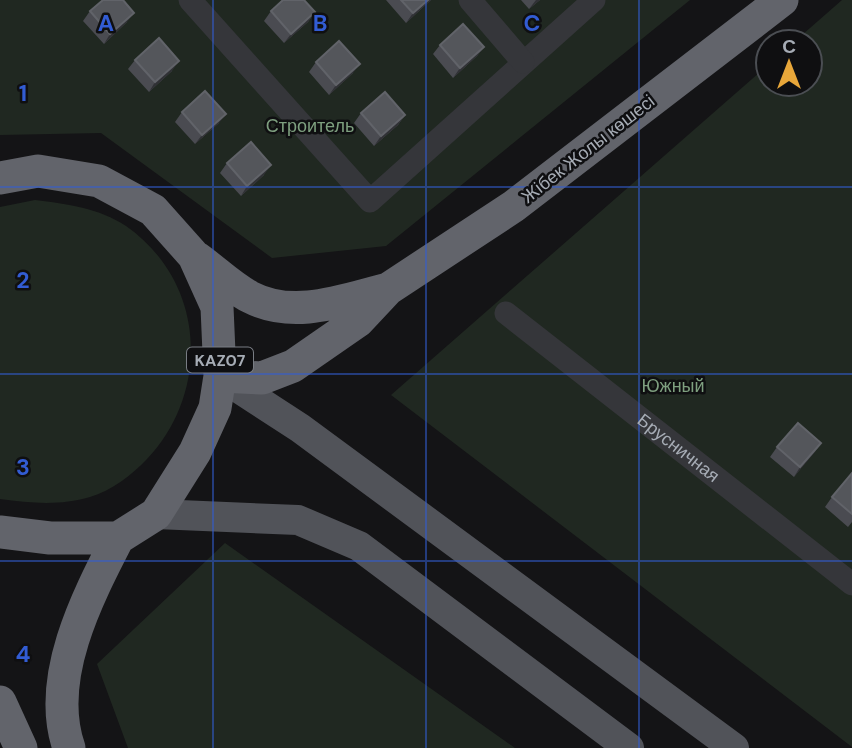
<svg xmlns="http://www.w3.org/2000/svg" width="852" height="748" viewBox="0 0 852 748" font-family="'DM Sans',sans-serif">
  <rect width="100%" height="100%" fill="#141416"/>
  <path fill="#202821" d="M0,0h690l-304,246 -114,12 -171,-125 -101,2z
    M842,0h10v747l-461,-352 377,-330v19h42v-42h-16z
    M35,200c32,4 64,8 91,26 80,56 85,165 21,233 -15,16 -36,32 -57,38 -31,9 -59,6 -90,2v-292z
    M225,543l290,205h-387l-31,-84z"/>
  <g fill="none" stroke-linecap="round" stroke-linejoin="round">
    <g stroke="#35363a" stroke-width="23">
      <path d="M190,0l180,201 224,-201"/>
      <path d="M470,0l53,62"/>
      <path id="s1" d="M506,313l346,271"/>
    </g>
    <path stroke="#515359" stroke-width="30" d="M220,376l80,52 434,320
      M156,514l142,6 61,26 270,202"/>
    <path stroke="#62646b" stroke-width="33" d="M0,178l38,-7 61,10 54,29 41,46 23,51 3,69 -5,32 -20,44 -39,62 -38,24h-68l-50,-6
      M197,258c17,12 34,29 53,39 44,23 94,3 138,-8
      M220,376l42,2 31,-12 65,-45 30,-32 126,-83 268,-206
      M0,702l21,46
      M69,748c-24,-69 18,-150 49,-210"/>
  </g>
  <path fill="#4a4b51" d="M386,0h45l-25,23z
    M521,0h19l-11,9z
    M90,11l37,11 -23,22 -21,-23z
    M271,11l44,1 -7,10 -24,21 -20,-22z
    M440,45l44,2 -7,9 -24,22 -20,-24z
    M135,60l37,11 -23,21 -21,-23z
    M316,62l37,11 -24,22 -20,-23z
    M182,112l37,11 -24,21 -20,-22z
    M361,113l44,2 -7,10 -24,21 -20,-23z
    M227,163l37,12 -23,21 -21,-23z
    M821,443l-27,34 -24,-20 7,-10z
    M852,473v49l-4,5 -23,-20 7,-10z"/>
  <path fill="#303135" d="M428,0h3l-25,23 7,-10z
    M536,0h4l-11,9z
    M315,12l-7,10 -24,21 7,-9z
    M134,13l-7,9 -23,22 6,-10z
    M484,47l-7,9 -24,22 7,-10z
    M179,61l-7,10 -23,21 6,-10z
    M360,64l-7,9 -24,22 7,-10z
    M226,114l-7,9 -24,21 7,-9z
    M405,115l-7,10 -24,21 7,-10z
    M271,165l-7,10 -23,21 6,-10z
    M821,443l-6,9 -21,25 6,-10z"/>
  <path fill="#54565b" stroke="#616369" stroke-width="2" d="M103,0h20l11,13 -24,21 -20,-23z
    M283,0h21l11,12 -24,22 -20,-23z
    M401,0h27l-15,13z
    M463,24l21,23 -24,21 -20,-23z
    M159,38l20,23 -24,21 -20,-22z
    M339,41l21,23 -24,21 -20,-23z
    M205,91l21,23 -24,21 -20,-23z
    M385,92l20,23 -24,21 -20,-23z
    M251,142l20,23 -24,21 -20,-23z
    M798,423l23,20 -21,24 -23,-20z
    M852,473v41l-20,-17z"/>
  <path fill="none" stroke="#325cd3" stroke-width="2" stroke-opacity="0.55" d="M213,0v748M426,0v748M639,0v748M0,187h852M0,374h852M0,561h852"/>
  <g text-anchor="middle" dominant-baseline="central" stroke-width="5" stroke-linejoin="round" paint-order="stroke">
    <rect fill="#0f0f11" stroke="#797d84" stroke-width="2" x="187" y="347.5" width="66" height="25" rx="5"/>
    <g font-size="16" font-weight="bold" fill="#a6acb5">
      <text x="220" y="360">KAZ07</text>
    </g>
    <g font-size="18" fill="#7e9f7f" stroke="#0f0f11">
      <text x="310" y="126">Строитель</text>
      <text x="673" y="386">Южный</text>
    </g>
    <g font-size="18" fill="#a6acb5" stroke="#0f0f11">
      <text transform="translate(588 149) rotate(-38)">Жібек Жолы көшесі</text>
      <text stroke="none"><textPath href="#s1" startOffset="219">Брусничная</textPath></text>
    </g>
  </g>
  <g font-size="23" text-anchor="middle" font-weight="bold" fill="#325cd3" stroke="#0f0f11" stroke-width="5" stroke-linejoin="round" paint-order="stroke">
    <text x="106" y="31">A</text>
    <text x="320" y="31">B</text>
    <text x="532" y="31">C</text>
    <text x="23" y="101">1</text>
    <text x="23" y="288">2</text>
    <text x="23" y="475">3</text>
    <text x="23" y="662">4</text>
  </g>
  <g transform="translate(789 63)"><circle r="33" fill="#0f0f11" stroke="#4b4e53" stroke-width="2"/>
  <path d="M0-5L12 26L0 18L-12 26Z" fill="#e8a73a"/>
  <text y="-10" font-size="19" font-weight="bold" text-anchor="middle" fill="#a6acb5">С</text>
  </g>
</svg>
